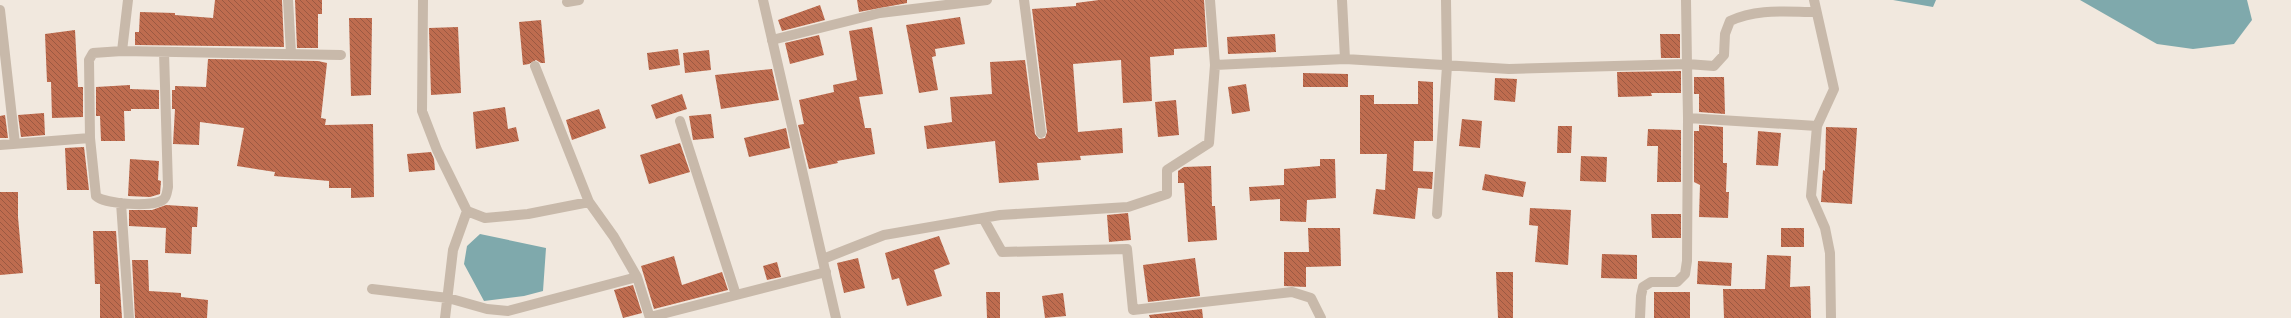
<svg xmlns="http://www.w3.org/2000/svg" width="2291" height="318" viewBox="0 0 2291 318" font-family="'IBM Plex Sans',sans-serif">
  <defs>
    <pattern id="building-back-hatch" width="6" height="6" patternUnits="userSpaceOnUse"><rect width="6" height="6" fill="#be6c4f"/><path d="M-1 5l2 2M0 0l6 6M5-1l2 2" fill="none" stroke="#9b5942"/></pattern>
  </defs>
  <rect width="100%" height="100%" fill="#f1e8de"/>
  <path fill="#7fa9ac" d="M1893,0h43l-3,7z
    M2080,0h167l5,20 -18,24 -41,5 -36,-5z
    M480,234l66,14 -3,43 -19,5 -40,5 -20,-37 3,-18z"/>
  <path fill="url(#building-back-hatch)" d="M215,0h67l2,47 -149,-2v-13h4l1,-20 35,1v2l38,3z
    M295,0h27v14h-4v34h-21z
    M857,0h50v3l-48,9z
    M1099,0h105l3,47 -33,2v6l-24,2 2,44 -29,2 -2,-43 -48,4 5,68 44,-4 1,25 -43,3 1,4 -44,3 2,17 -40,3 -4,-42 -68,8 -3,-23 28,-4 -2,-25 42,-3 -2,-32 35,-2 10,74 4,5 6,-1 2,-6 -15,-123 44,-3v-3z
    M820,5l5,15 -43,11 -4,-11z
    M960,17l5,27 -30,5 1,7 -4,1 6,33 -19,3 -13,-68z
    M349,18h23l-1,77 -20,1z
    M541,20l4,43h-4l-5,-3 -7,4 -6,1 -4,-43z
    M458,27l3,66 -30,2 -2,-67z
    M872,27l11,67 -24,3 6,31h6l4,26 -38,7 1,2 -29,6 -11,-44 6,-1 -5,-24 35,-8 -1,-7 24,-5 -8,-49z
    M75,30l3,57h5v30l-31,1 -1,-36h-4l-2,-48z
    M1275,34l1,18 -48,2 -1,-17z
    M1660,34h20v24h-19z
    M819,35l5,20 -34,9 -5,-21z
    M678,49l2,16 -31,5 -2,-17z
    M709,50l2,20 -26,3 -2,-20z
    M208,59l110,2 9,2 -6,55 5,1 -1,6 48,-1 1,73 -23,1v-10h-22v-7l-55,-5 1,-4 -38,-6 7,-38 -44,-6 -1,23 -26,-1 2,-35h-3v-19h3v-4l31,1z
    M772,69l7,31 -58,9 -6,-34z
    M1681,71v22h-30l1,3 -34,1 -1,-25z
    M1303,73l45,1v13h-45z
    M1694,77h30l1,37 -26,-2v-18h-5z
    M1495,78l22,1 -2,23 -21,-2z
    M1418,81l15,1v59h-19l-1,30 20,1 -1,17 -14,-1 -3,31 -42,-5 3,-25 9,1 2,-36h-27v-59h14v9h44z
    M1246,84l4,27 -18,3 -4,-27z
    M130,85v4l29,1v19h-28v2h-7l1,30h-24l-1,-25h-4v-29z
    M682,94l5,15 -31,10 -5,-14z
    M1176,100l3,35 -21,2 -3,-35z
    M505,107l3,22 8,-2 3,14 -43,8 -3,-37z
    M599,109l7,19 -34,12 -6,-20z
    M44,113l1,22 -24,2 -3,-22z
    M711,114l3,24 -21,2 -4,-24z
    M5,115l3,23h-8v-22z
    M1462,119l20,2 -2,27 -21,-2z
    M1699,125l24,2v36h4l-1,29h3l-1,26 -29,-1 1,-32 -6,-3v-51h5z
    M1558,126h14l-1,27h-14z
    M1826,127l31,1 -5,76 -31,-2 2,-32 2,1z
    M786,128l4,20 -41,9 -5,-19z
    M1648,129l33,1v52h-24l1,-36h-11z
    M1758,131l23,2 -3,33 -22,-1z
    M680,143l10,29 -41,12 -9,-29z
    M84,147l5,43h-22l-2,-42z
    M431,152l3,7 1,11 -26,2 -2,-18z
    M1581,156l26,1 -1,25 -26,-1z
    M130,159l29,2 -1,19 3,1 -1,13 -10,3 -22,-1z
    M1320,159h15l1,39 -29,2 -1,22 -26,-1v-22l-30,2 -1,-14 35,-2v-16l36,-3z
    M1211,166l1,40h3l2,34 -29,2 -4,-59h-6v-12l6,-4z
    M1485,174l41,8 -3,15 -41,-7z
    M0,192h18v25l5,56 -23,2z
    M166,205l32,2 -1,20h-5l-1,27 -26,-1 1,-25 -37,-2v-16h23z
    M1530,208l41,2 -3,55 -33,-3 3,-36 -9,-1z
    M1128,213l3,27 -22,2 -2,-27z
    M1651,214h30v24h-29z
    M1308,228h32l1,38 -35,1v20l-22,-1v-34h25z
    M1781,228h23v19h-23z
    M93,231h23l6,87h-22v-34h-5z
    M939,236l11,28 -16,6 8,26 -35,10 -8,-28 -7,2 -7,-27z
    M1602,254l35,1v24l-36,-1z
    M1767,255l24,1 -1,31 20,-1 1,32h-87l-1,-29h42z
    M674,256l8,29 40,-13 6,18 -74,19 -13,-43z
    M858,258l7,30 -21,5 -7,-30z
    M1195,258l5,38 -52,6 -5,-37z
    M132,260h16l1,31 32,2v4l27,3 -1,18h-72z
    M1698,261l34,2 -1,23 -34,-2z
    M777,262l4,15 -14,3 -4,-14z
    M1496,272h17v46h-15z
    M633,285l9,28 -19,5 -9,-28z
    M986,292h14v26h-13z
    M1654,292h36v26h-36z
    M1063,293l3,23 -21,2 -3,-22z
    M1202,309l1,9h-53l-1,-3z"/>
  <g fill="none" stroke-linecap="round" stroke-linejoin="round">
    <path stroke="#c8b9aa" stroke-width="10" d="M128,0l-6,51 -29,2 -4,7 1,78 6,58c8,8 59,12 68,3 3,-3 3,-8 4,-12l-4,-135
      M288,0l3,53
      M423,0l-1,111 15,39 30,61 18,7 43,-4 61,-12
      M1024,0l17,133
      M1210,0l5,65
      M1686,0l1,64 27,2 10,-11 1,-21 5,-13c27,-13 57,-9 86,-9
      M1814,0l20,89 -17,37
      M567,2l12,-2
      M0,10l15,134
      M772,40l108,-27 107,-13
      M122,51l219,4
      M1345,59l164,10 178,-5 1,54 129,8 -6,70 14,32 5,25 1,65
      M535,66l54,136 25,35 23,40 13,41
      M680,121l56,174
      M0,145l90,-7
      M121,203l8,115
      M1437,214l10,-148 -1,-66
      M983,218l19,34 125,-3 6,61 159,-18 19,6 10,20
      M823,259l61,-24 116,-20 128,-8 39,-13v-24l42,-27 6,-78 130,-6 -3,-59
      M372,289l76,9 39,11 21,2 129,-34
      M650,317l176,-45
      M445,318l8,-68 14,-39
      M1640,318l1,-22 2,-9 8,-5h26l8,-8 2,-13 1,-143"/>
    <path stroke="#c8b9aa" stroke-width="10" d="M763,0l73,318"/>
  </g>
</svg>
